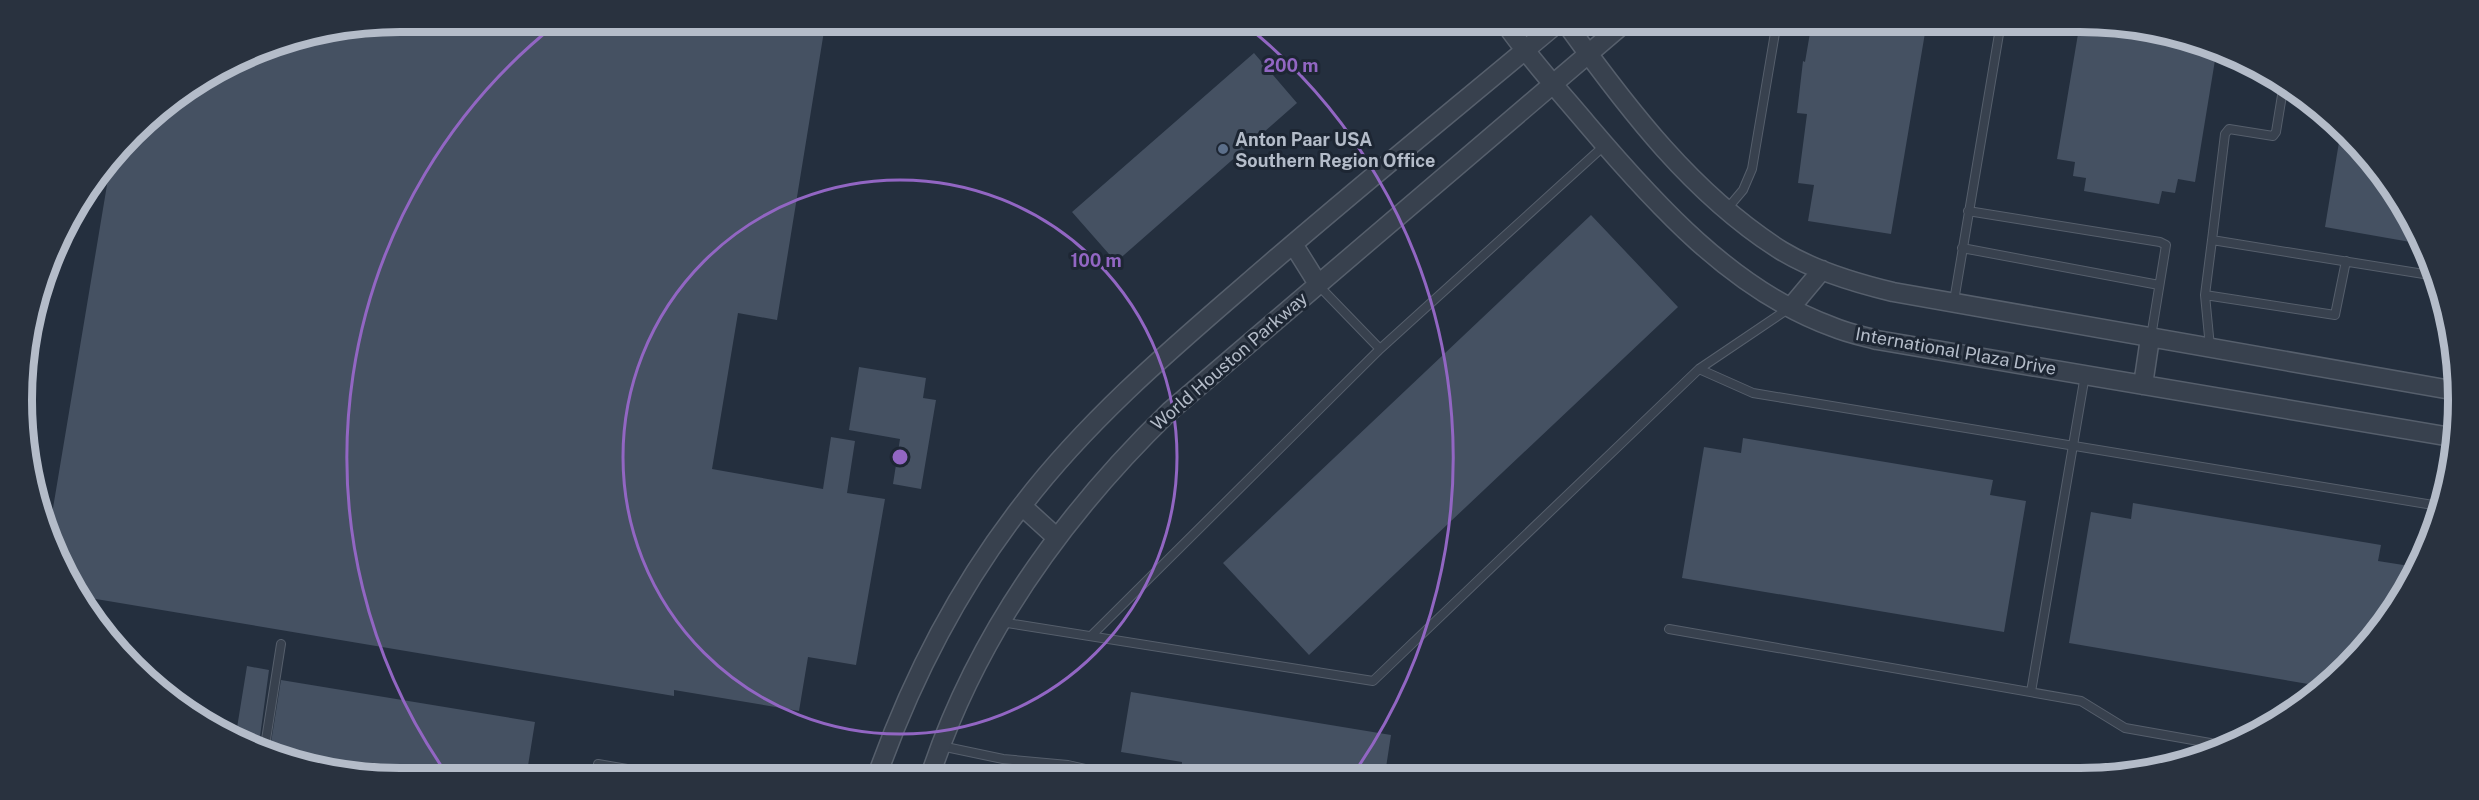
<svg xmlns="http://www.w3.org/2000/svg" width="2479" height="800" viewBox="0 0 2479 800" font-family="'Public Sans',sans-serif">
  <rect width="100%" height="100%" fill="#242f3e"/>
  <path fill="#455162" d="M400,21l410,2 15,2 -48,295 -39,-7 -26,156 111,20 8,-52 24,4 -8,52 38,6 -29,166 -48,-8 -9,54 -125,-21v6l-596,-100 -29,-64 61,-365 40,-52 105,-65z
    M1811,27h115l-35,207 -83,-13 6,-36 -16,-2 9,-69 -10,-1 6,-52 2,1z
    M2079,28h74l63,26 -21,128 -17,-3 -3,14 -13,-2 -3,13 -75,-13 2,-13 -13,-2 2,-14 -18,-3z
    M1254,53l43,50 -181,159 -44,-50z
    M2340,136l54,54 22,53 -91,-16z
    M1591,215l87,92 -369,348 -86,-92z
    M859,367l67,11 -3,20 13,2 -15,89 -28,-5 7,-45 -51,-9z
    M1743,438l250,42 -3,15 36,6 -22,131 -322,-54 22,-131 37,6z
    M2133,503l248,42 -3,16 38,6 -9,22 -81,98 -257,-44 22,-131 40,7z
    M247,666l22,4 -10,74 -23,-10z
    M281,680l254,42 -8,50h-201l-56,-23z
    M1131,692l260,43 -6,39h-58l-59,-10 -2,10h-85l1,-12 -61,-10z"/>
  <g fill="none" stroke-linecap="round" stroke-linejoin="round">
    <defs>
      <path id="service" d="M1727,209l16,-19 9,-21 24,-142
        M1968,211l192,31 6,3 -15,92
        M2212,240l13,-106 4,-5 44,7 3,-4 8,-49
        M1962,248l197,37
        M1318,285l62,64
        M2205,295l130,20 11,-54
        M1954,301l46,-273
        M1788,309l-89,60 54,24 686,113
        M2210,347l-5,-52 7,-55 218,35
        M1001,622l372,59 326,-312
        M1669,629l412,72 44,27 102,18
        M1091,636l289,-287 225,-204
        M2031,692l54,-317
        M265,746l16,-102
        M941,746l62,13 65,6 35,8
        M597,772l1,-8 47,8"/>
      <path id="tertiary" d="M1507,26c24,34 53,66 80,98 67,79 146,167 246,203 14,6 29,9 44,13l574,97
        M1568,26c60,83 125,169 214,225 33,20 73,32 111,41l558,98
        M1293,244l25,40
        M1791,307l31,-37
        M2143,385l7,-47
        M1022,506l34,31
        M878,773c34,-95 81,-186 143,-266 63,-83 143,-152 222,-220 102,-89 207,-174 311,-261
        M931,773c47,-140 134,-260 239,-362l451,-385"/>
    </defs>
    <use href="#service" stroke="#565f6c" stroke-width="10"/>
    <use href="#tertiary" stroke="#565f6c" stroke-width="21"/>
    <use href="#service" stroke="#38414e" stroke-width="8"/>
    <use href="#tertiary" stroke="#38414e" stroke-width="18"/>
  </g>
  <g fill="none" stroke="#9266c3" stroke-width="3">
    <circle cx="900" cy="457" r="277"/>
    <path d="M444 770A553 553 0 0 1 556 24M1248 27A553 553 0 0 1 1356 770"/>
  </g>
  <circle fill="#5c6f8a" stroke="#1d2633" stroke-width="2" cx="1223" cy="149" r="6"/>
  <g text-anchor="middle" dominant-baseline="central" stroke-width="6" stroke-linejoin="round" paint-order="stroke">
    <g font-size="18" font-weight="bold" fill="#b4bcc9" stroke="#1d2633" text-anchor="start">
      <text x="1235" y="139">Anton Paar USA<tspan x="1235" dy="21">Southern Region Office</tspan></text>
    </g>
    <g font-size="18" fill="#b4bcc9" stroke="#1d2633">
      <text transform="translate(1956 351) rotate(10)">International Plaza Drive</text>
      <text transform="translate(1229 361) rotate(-41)">World Houston Parkway</text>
    </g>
  </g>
  <path d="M0 0H2479V800H0ZM400 32H2080A368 368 0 0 1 2448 400V400A368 368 0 0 1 2080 768H400A368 368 0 0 1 32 400V400A368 368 0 0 1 400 32Z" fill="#29323f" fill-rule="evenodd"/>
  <path fill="none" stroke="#b4bcc9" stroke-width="8" d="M400 32H2080A368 368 0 0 1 2448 400V400A368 368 0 0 1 2080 768H400A368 368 0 0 1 32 400V400A368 368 0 0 1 400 32Z"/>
  <circle cx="900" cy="457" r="9" fill="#9266c3" stroke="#1d2633" stroke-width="3"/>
  <g font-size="18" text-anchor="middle" font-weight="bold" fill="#9266c3" stroke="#1d2633" stroke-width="6" stroke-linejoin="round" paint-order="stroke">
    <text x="1291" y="72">200 m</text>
    <text x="1096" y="267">100 m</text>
  </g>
</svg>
